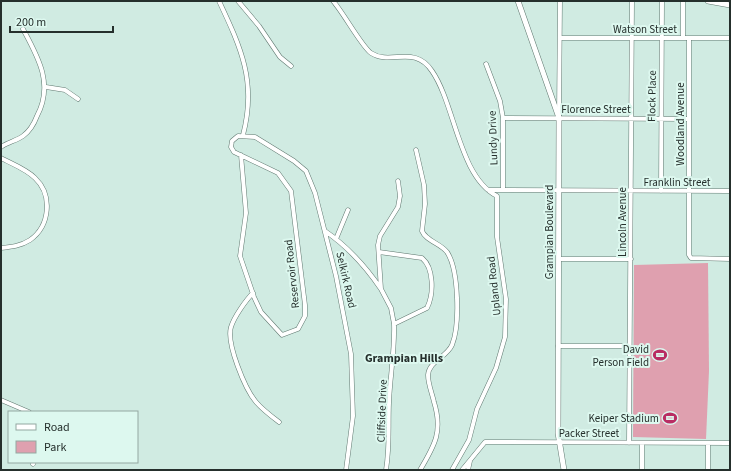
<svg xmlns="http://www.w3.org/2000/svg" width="731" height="471" viewBox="0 0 731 471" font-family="'Source Sans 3',sans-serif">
  <rect width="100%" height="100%" fill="#d0ebe2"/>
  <path fill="#dfa0af" d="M708,263l1,108 -3,68 -73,-2 1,-172z"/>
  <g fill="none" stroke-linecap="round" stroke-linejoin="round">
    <defs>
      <path id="minor" d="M219,1c22,47 38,81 24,134
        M238,1l21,25 21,31 11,9
        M333,1c10,11 29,46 38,52 20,13 43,-9 61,18 23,33 27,106 65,125v41l9,62 -1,38 -9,31 -19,41 -8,31 -17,30
        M683,1v37
        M560,38h170
        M689,38v217l2,3 39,1
        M486,64l14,37 3,17v72
        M46,87l19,3 13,9
        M559,116l1,-115
        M503,118l186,1
        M1,147c7,-5 15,-6 22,-11 7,-5 11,-12 14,-20 17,-32 1,-59 -14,-87
        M416,150l8,35 1,19 -3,27c4,10 18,12 25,21 12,18 13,73 5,93 -5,12 -23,16 -24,30 0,9 4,18 6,27 9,29 1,43 -14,68
        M241,155l5,58 -6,43 14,41 7,15 21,23 16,-6 7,-13v-11l-14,-114 -13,-18 -44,-21 -3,-5 1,-6 6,-5 17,1 39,24 12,10 9,22 21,83 15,78 2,62 -7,54
        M1,158c11,6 25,11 34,20 18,17 15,48 -5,62 -9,6 -19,7 -29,8
        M488,190l242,1
        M661,191l1,-190
        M325,231c22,15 41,36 56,58
        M336,239l12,-29
        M379,252l43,6c12,10 12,36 5,50l-33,16c1,26 -4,52 -5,79 -1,24 1,42 -3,67
        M559,259h72
        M253,293c-7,7 -19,24 -22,34 -5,16 14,62 25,75 6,7 15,14 23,20
        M394,324l-3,-16 -10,-19 -3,-44 2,-9 18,-29 2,-11 -2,-15
        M558,346h72
        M1,400l28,12
        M629,443l3,-442
        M708,444v26
        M33,464l1,-2
        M462,470l23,-28 245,1
        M468,470l2,-9
        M642,470v-27"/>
      <path id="tertiary" d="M518,1l41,117 -1,315 6,37
        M708,1l22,4"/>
    </defs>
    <use href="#minor" stroke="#607870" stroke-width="5"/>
    <use href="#tertiary" stroke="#607870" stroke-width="6"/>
    <use href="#minor" stroke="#fff" stroke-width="4"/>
    <use href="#tertiary" stroke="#fff" stroke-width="5"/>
  </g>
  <defs>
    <symbol id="stadium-bare" viewBox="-9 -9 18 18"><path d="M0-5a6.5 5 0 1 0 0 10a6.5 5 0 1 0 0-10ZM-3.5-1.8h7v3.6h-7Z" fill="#b92d63" stroke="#ddf8ef" stroke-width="2.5" paint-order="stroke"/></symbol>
  </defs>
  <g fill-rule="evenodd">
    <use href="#stadium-bare" x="650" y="345" width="20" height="20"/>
    <use href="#stadium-bare" x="660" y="408" width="20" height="20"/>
  </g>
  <g text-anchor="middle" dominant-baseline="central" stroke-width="4" stroke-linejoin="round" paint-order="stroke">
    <g font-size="11" fill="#252f2c" stroke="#ddf8ef">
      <text x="645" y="29">Watson Street</text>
      <text transform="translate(652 96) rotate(-89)">Flock Place</text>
      <text x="596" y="109">Florence Street</text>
      <text transform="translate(680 124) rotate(-90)">Woodland Avenue</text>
      <text transform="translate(493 138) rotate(-92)">Lundy Drive</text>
      <text x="677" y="182">Franklin Street</text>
      <text transform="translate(622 222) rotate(-90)">Lincoln Avenue</text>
      <text transform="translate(549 232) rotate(-90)">Grampian Boulevard</text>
      <text transform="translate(292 274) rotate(-96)">Reservoir Road</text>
      <text transform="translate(346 280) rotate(77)">Selkirk Road</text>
      <text transform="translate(494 286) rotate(-96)">Upland Road</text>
      <text transform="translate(382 411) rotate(-88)">Cliffside Drive</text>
      <text x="589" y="433">Packer Street</text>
    </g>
    <g font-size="11" fill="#252f2c" stroke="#ddf8ef" text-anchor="end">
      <text x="649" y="349">David<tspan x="649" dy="13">Person Field</tspan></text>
      <text x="659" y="418">Keiper Stadium</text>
    </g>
    <g font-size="12" font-weight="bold" fill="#252f2c" stroke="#ddf8ef">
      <text x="404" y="358">Grampian Hills</text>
    </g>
  </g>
  <rect width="731" height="471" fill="none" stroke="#252f2c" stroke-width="4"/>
  <rect x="8" y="411" width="130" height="52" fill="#ddf8ef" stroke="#93a8a1"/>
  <rect x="16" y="424" width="20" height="6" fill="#ffffff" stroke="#93a8a1"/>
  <text x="44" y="431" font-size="12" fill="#252f2c">Road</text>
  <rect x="16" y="441" width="20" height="12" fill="#dfa0af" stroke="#93a8a1"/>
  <text x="44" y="451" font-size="12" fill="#252f2c">Park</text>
  <path d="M10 26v6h103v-6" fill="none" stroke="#252f2c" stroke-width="2"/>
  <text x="16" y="26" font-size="12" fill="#252f2c" stroke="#ddf8ef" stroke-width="3" paint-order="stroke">200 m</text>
</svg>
